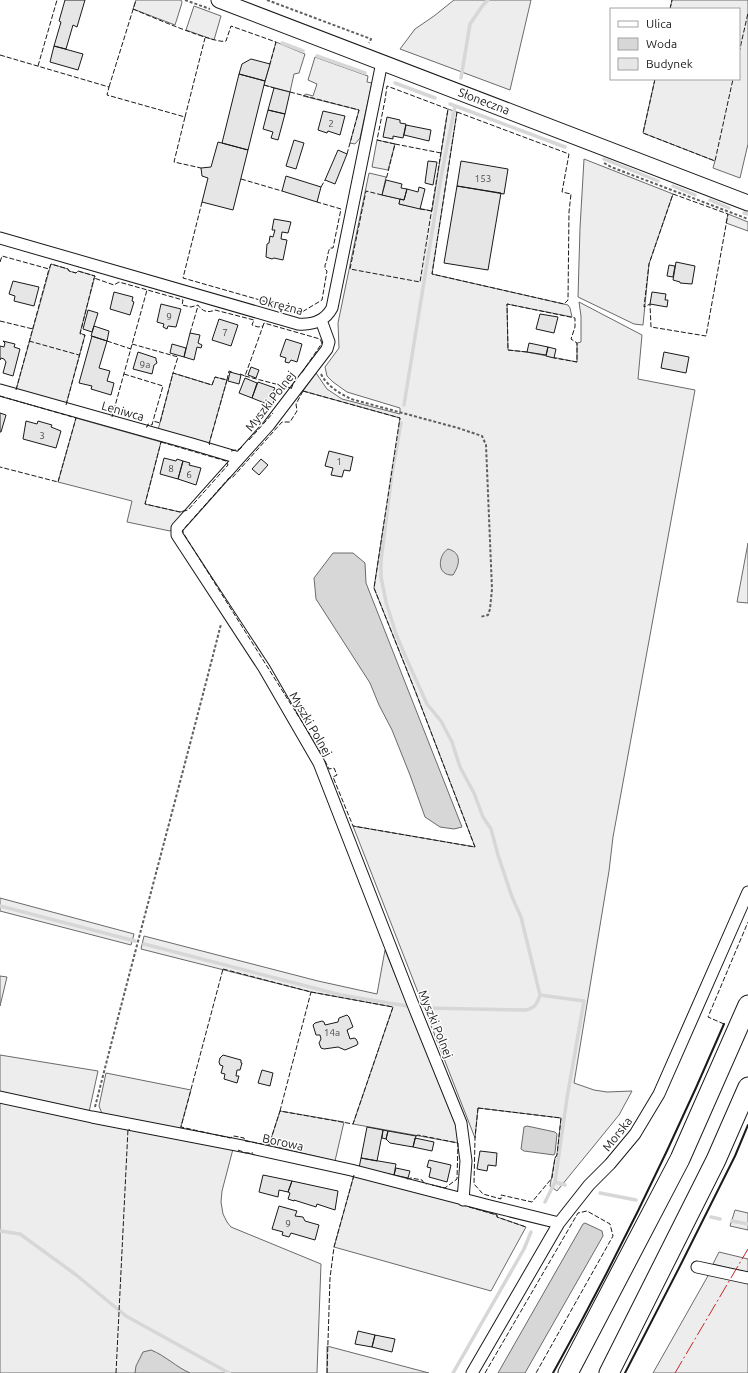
<svg xmlns="http://www.w3.org/2000/svg" width="748" height="1373" viewBox="0 0 748 1373" font-family="Ubuntu,sans-serif">
  <rect width="100%" height="100%" fill="#fff"/>
  <path fill="#ededed" stroke="#6a6a6a" d="M136,0h45l1,2 -1,4 -6,19 -42,-16z
    M454,0h77l-21,90 -110,-41 15,-20 19,-13z
    M672,0h76v144l-8,34 -27,-10 2,-7 -72,-28 12,-54h84v-70h-69z
    M194,6l27,10 -7,24 -28,-10z
    M276,42l29,12 -6,19 -5,1 -4,18 -26,-7z
    M315,57l53,19 -1,6 5,1 -12,55 -5,6 -5,-1 9,-33 -56,-14 3,-2 7,2 4,-12 -9,-4z
    M448,109l9,3 -25,162 136,31 2,3 2,9 -65,-13 1,46 19,2 50,10v-19l4,-1v-26l-2,-14 63,33 -4,44 57,11 -82,447 -4,34 -35,212 20,7 13,2 25,-1 -13,24 -62,76 -7,-5 5,-28 2,-3 4,-37 -83,-10 -3,30 -122,-312 122,21 -59,-154 -42,-105 26,-170 -97,-27 13,-18 11,16 15,10 58,15v-6l-53,-16 -14,-10 -6,-6 -2,-9 14,-19 -1,-25 31,-150 17,4 -4,18 18,4 -1,5 33,7z
    M377,140l18,4 -7,26 -16,-3z
    M584,159l89,35 -24,70 -6,61 -9,-1 -56,-27 2,-69z
    M728,214l20,8v9l-22,-8z
    M51,264l17,5 1,2 7,2 2,-2 17,5 -15,57 5,2 -19,70 -50,-15z
    M173,373l39,12 3,-8 12,3 -18,64 -51,-14z
    M76,418l85,24 -16,62 35,8 8,-2 -18,21 -43,-9 5,-21 -74,-19z
    M748,543v60l-11,-1z
    M0,898l134,36 -3,11 -131,-34z
    M144,936l174,45 59,13 8,-44 74,182 -1,11 -105,-19 40,-117 -82,-15 -170,-43z
    M0,976l7,1 -7,29z
    M0,1055l98,16 -9,41 -89,-20z
    M106,1073l85,17 -12,43 -76,-17 -4,-10z
    M0,1101l233,48 -11,42 -1,11 2,12 4,8 4,5 90,37 -4,109h-317z
    M280,1111l64,11 -9,39 -66,-16z
    M354,1175l63,16 80,24v2l29,10 -35,64 -157,-44z
    M735,1210l13,3v17l-18,-4z
    M719,1252l29,7v14l-35,-9z
    M709,1274l39,9v90h-95z
    M327,1346l102,27h-102z"/>
  <path fill="#d7d7d7" stroke="#6a6a6a" d="M448,549c15,4 11,17 5,26 -17,1 -15,-20 -5,-26z
    M333,553h20l12,10 1,20 96,244 -8,2 -14,-2 -15,-10 -15,-42 -18,-45 -13,-25 -9,-22 -54,-84 -2,-21z
    M527,1126l28,6 2,2 -2,19 -1,2 -30,-4 -3,-2 3,-22z
    M585,1223l17,8 1,5 -78,137h-27l85,-149z
    M151,1350c15,6 25,17 39,23h-55l1,-7 7,-14z"/>
  <g fill="none" stroke-linecap="round" stroke-linejoin="round">
    <path stroke="#d7d7d7" stroke-width="3.5" d="M282,43l21,8
      M317,56l48,17
      M461,78l9,-54 13,-19 5,-5
      M395,83l40,15
      M450,104l115,43
      M604,159l54,22
      M673,186l22,9
      M710,200l19,8
      M744,213l4,1
      M404,405l37,-228 14,-71
      M401,423l-9,50 -11,88v16l5,25 10,32 11,26 20,44 14,17 11,21 8,25 14,26 9,24 8,12 7,26 14,42 9,20 19,78c-3,9 -5,13 -14,15l-99,-2
      M0,906l135,35
      M144,944l197,51 66,11
      M540,995l44,6 -17,97 -12,84 10,3
      M600,1193l36,7
      M545,1202l10,-20
      M711,1217l9,2
      M732,1221l16,3
      M0,1231l20,3 55,40 51,42 103,57
      M453,1373l71,-124 7,-17"/>
  </g>
  <path fill="#e6e6e6" stroke="#1a1a1a" d="M65,0h20l-8,27 -4,-2 -7,24 -12,-3 7,-24 -2,-1z
    M54,46l29,8 -5,16 -28,-8z
    M251,59l19,5 -5,17 -26,-7 3,-10z
    M239,74l26,7 -17,69 -26,-7z
    M274,88l16,4 -5,22 -17,-4z
    M268,110l17,4 -7,26 -7,-2 2,-6 -10,-3z
    M323,111l22,5 -5,19 -12,-4 -1,2 -9,-3z
    M387,117l13,3v3l6,1 -3,14 -10,-2v3l-10,-2z
    M406,125l25,5 -2,11 -25,-6z
    M294,140l10,3 -8,26 -10,-3z
    M218,142l30,8 -15,60 -31,-8 6,-24 -6,-2 -1,-8 10,-1z
    M338,150l9,4 -12,30 -10,-4z
    M428,161l9,1 -4,23 -8,-2z
    M461,161l47,8 -4,25 -47,-8z
    M286,176l35,11 -4,15 -35,-11z
    M386,180l16,4 -1,4 6,1 -3,11 -22,-5z
    M457,186l44,7 -13,77 -44,-7z
    M419,187l6,2 -5,20 -21,-5 1,-5 4,1 3,-11 11,3z
    M274,219l17,3 -3,11 -6,-1 -1,7 6,1 -4,20 -9,-2 -2,1 -6,-2 1,-13 2,-1 1,-7 3,1 2,-7h-3z
    M676,262l19,4 -3,18 -12,-1v-1l-7,-2z
    M669,265l6,1 -2,11 -6,-1z
    M13,281l26,6 -5,19 -20,-5 1,-5 -6,-2z
    M114,292l19,5 -1,4 2,1 -4,13 -20,-6z
    M652,292l14,2 -1,6h3l-1,7 -17,-3z
    M161,304l20,5 -5,18 -8,-1 -1,3 -4,-2 1,-3 -7,-2z
    M88,310l10,3 -6,19 -9,-3z
    M540,314l18,3 -4,16 -18,-4z
    M219,319l19,6 -7,21 -19,-6z
    M94,326l15,5 -2,10 -16,-5z
    M190,333l10,2 -2,8 4,2 -1,3 -4,-1 -3,13 -10,-3z
    M92,336l15,5 -8,27 11,3 -3,10 7,2 -3,12 -20,-6 1,-3 -13,-3z
    M286,339l16,5 -5,18 -6,-2 -2,3 -4,-1 1,-4 -6,-2z
    M3,341l12,3 -1,3 6,2 -7,27 -10,-3 3,-11 -2,-3 -3,-1 -1,2v-14l4,1 1,-4z
    M529,343l19,4 -2,8 -19,-3z
    M172,344l14,4 -2,9 -14,-4z
    M548,347l8,2 -2,9 -8,-2z
    M138,352l18,6v2l1,3 -3,2 -2,9 -19,-5z
    M664,352l25,5 -3,16 -25,-5z
    M251,367l8,3 -3,8 -8,-3z
    M230,372l11,3 -2,9 -11,-3z
    M245,378l12,5 -5,15 -13,-5z
    M258,382l17,6 -3,6 4,1 -4,11 -20,-8z
    M0,413l6,2 -5,17h-1z
    M26,421l11,3 1,-3 14,4 -1,2 10,4 -5,17 -33,-9z
    M329,451l24,6 -3,14 -6,-1 -2,7 -11,-2 2,-7 -8,-2z
    M164,458l12,3 1,-2 6,2 -5,18 -18,-5z
    M261,459l7,6 -9,10 -7,-6z
    M183,461l7,2 -1,2 12,3 -5,17 -18,-6z
    M347,1015l2,2 4,10 -6,3 3,9 4,-1 2,1 2,4 -1,2 -12,5 -7,-3 -14,2 -3,-1 -2,-5 2,-4 -1,-4h-4l-3,-10 2,-2 7,-2 2,1 1,3 13,-3 1,-4z
    M223,1055l18,5v3h1l-2,7h-3l-1,6h3l-2,7 -13,-4 1,-5 -4,-1 2,-7 -3,-1 -1,-3 1,-4z
    M262,1070l11,3 -3,13 -12,-3z
    M367,1127l16,3 -6,31 -16,-3z
    M383,1130l5,1 -2,8 -4,-1z
    M388,1131l28,5 -3,11 -23,-4 -4,-4z
    M415,1138l19,4 -2,9 -19,-4z
    M480,1151l17,2 -1,13 -8,-1 -1,6 -10,-2z
    M361,1158l35,6 -2,11 -35,-7z
    M429,1160l22,5 -4,17 -18,-5 2,-9 -4,-1z
    M396,1168l14,3 -2,7 -14,-3z
    M263,1175l29,6 -4,11 -9,-2 -1,7 -19,-5z
    M292,1181l46,10 -3,19 -18,-6 -1,3 -22,-7v1l-6,-2 2,-6 -2,-1z
    M279,1206l18,5 -2,5 8,1 2,4 14,4 -4,15 -24,-7 -2,4 -7,-2 1,-3 -11,-3z
    M358,1331l17,4 -3,12 -17,-3z
    M375,1335l20,4 -3,13 -20,-5z"/>
  <g fill="none" stroke-linecap="round" stroke-linejoin="round">
    <defs>
      <path id="minor" d="M0,238l298,86c14,1 27,-3 34,-16l50,-246
        M321,320l8,22 -2,7 -58,76 -92,103v7l87,133 55,95 93,239 49,121 5,38 -3,39
        M0,390l192,54 47,14
        M0,1097l92,20 155,30 104,23 139,36 69,17
        M697,1267l51,11
        M472,1373l87,-150 30,-38 21,-21 25,-30 24,-40 89,-202"/>
      <path id="secondary" d="M219,0l529,203"/>
      <path id="motorway" d="M568,1373l112,-214 68,-154
        M609,1373l107,-213 32,-73"/>
    </defs>
    <use href="#minor" stroke="#1a1a1a" stroke-width="13"/>
    <use href="#secondary" stroke="#1a1a1a" stroke-width="17"/>
    <use href="#motorway" stroke="#1a1a1a" stroke-width="21"/>
    <path stroke="#5f5f5f" stroke-width="2" stroke-dasharray="3 2" stroke-linecap="butt" d="M185,0l25,9
      M267,0l104,39 -2,4
      M604,163l7,4 137,52
      M321,374c6,12 18,19 30,25l107,29 24,8 4,9 6,144 -2,20 -2,6 -8,2
      M95,1107c41,-161 85,-322 126,-483"/>
    <use href="#minor" stroke="#fff" stroke-width="11"/>
    <use href="#secondary" stroke="#fff" stroke-width="15"/>
    <use href="#motorway" stroke="#fff" stroke-width="19"/>
    <path stroke="#1a1a1a" stroke-width="1" stroke-dasharray="5 2" stroke-linecap="butt" d="M133,9c14,6 84,36 93,32l5,-15 45,16 -6,22
      M670,9l2,-9
      M739,53l9,-40
      M0,55l109,32 -2,8 78,22 -11,45 27,6
      M38,66l19,-66
      M655,79l-12,54 72,28 18,-82
      M264,85l10,3
      M109,87l27,-87
      M290,92l69,18 -12,44
      M457,112l112,42 -7,38 9,2 -2,18 -1,88 -4,4 -132,-30z
      M185,117l20,-79
      M395,144l46,9
      M241,179l41,12
      M321,187l4,-7
      M673,194l55,20 -22,122 -55,-9 -1,-23 -6,3 5,-43z
      M382,195l-16,-4 -16,78 70,13 28,-173 -61,-23 -2,14 -8,40 18,4 -9,36
      M202,202l-19,76 119,34 20,-12 5,-29 -2,-2v-4c3,-5 2,-12 5,-17h3l8,-39 -24,-7
      M420,209l12,2
      M0,262l2,-6 47,13 2,-5 17,5 1,2 7,2 2,-2 17,5 -1,2 20,7 5,-3 64,18 -1,5 9,2 7,-2c5,7 10,8 17,5l39,10 -2,5 6,2 5,-1 1,-3 56,16 2,4 -21,31
      M0,321l33,8
      M190,333l8,-27
      M29,341l50,14
      M107,341l24,8
      M132,344l46,13 -5,16
      M527,352l-19,-2 -1,-46 68,14v9l-4,12 6,4v19l-23,-4
      M124,374l39,12 -10,35
      M240,374l5,2 18,-50
      M245,376l46,12
      M227,380l2,-9 3,1
      M291,389l3,-7 3,-3
      M16,390l33,-121
      M303,391l97,27 -26,170 42,105 59,154 -122,-21 -20,-49 4,-2 -3,-7 -5,1 -10,-20 -137,-218 47,-53h3l50,-56h8l7,-11 -1,-7z
      M0,396l76,22 -18,64 -58,-15
      M66,405l19,-70 -5,-1 14,-56
      M112,417l35,-127
      M146,427h1l1,-3 4,1 1,-4 7,2 13,-50 39,12 3,-8 12,3 -18,64 1,1
      M249,440l24,-27
      M161,442l65,19 2,4 -40,45 -8,2 -35,-8z
      M231,451l9,-2 2,-2
      M223,969l88,23 82,15 -40,117 -73,-13 -11,34 -24,-4 -1,-3 -10,-2 -4,2 -49,-11z
      M724,1024l-16,-7 40,-95
      M478,1108l83,10 -4,37 -2,3 -3,20 -20,24 -31,-7v4l-18,-5 -9,-10 1,-46z
      M280,1111l31,-119
      M416,1136l2,-1 40,8 -1,36 -12,9 -13,-3
      M238,1150l8,3h7
      M407,1179l4,-1 11,2 2,3 3,1
      M469,1207l28,8v2l29,10
      M116,1373l12,-244 2,1
      M327,1373l3,-95 4,-31 20,-72h-2
      M485,1373l93,-160 9,-2 23,13 3,12 -77,137"/>
    <path stroke="#1a1a1a" stroke-width="2" d="M553,1373c63,-113 120,-230 171,-349
      M625,1373l55,-107 55,-110 13,-31"/>
    <path stroke="#c62828" stroke-width="1" stroke-dasharray="14 3 2 3" stroke-linecap="butt" d="M675,1373l73,-124"/>
  </g>
  <g text-anchor="middle" dominant-baseline="central" stroke-width="3" stroke-linejoin="round" paint-order="stroke">
    <g font-size="10" fill="#4d4d4d">
      <text x="331" y="123">2</text>
      <text x="483" y="178">153</text>
      <text x="169" y="316">9</text>
      <text x="225" y="332">7</text>
      <text x="145" y="364">9a</text>
      <text x="42" y="435">3</text>
      <text x="339" y="461">1</text>
      <text x="171" y="468">8</text>
      <text x="189" y="474">6</text>
      <text x="332" y="1032">14a</text>
      <text x="288" y="1223">9</text>
    </g>
    <g font-size="12" fill="#1a1a1a" stroke="#fff">
      <text transform="translate(484 101) rotate(21)">Słoneczna</text>
      <text transform="translate(281 305) rotate(15)">Okrężna</text>
      <text transform="translate(270 401) rotate(-52)">Myszki Polnej</text>
      <text transform="translate(123 411) rotate(16)">Leniwca</text>
      <text transform="translate(311 724) rotate(60)">Myszki Polnej</text>
      <text transform="translate(436 1024) rotate(68)">Myszki Polnej</text>
      <text transform="translate(617 1134) rotate(-52)">Morska</text>
      <text transform="translate(283 1142) rotate(12)">Borowa</text>
    </g>
  </g>
  <rect x="610" y="8" width="130" height="72" fill="#ffffff" stroke="#a3a3a3"/>
  <rect x="618" y="21" width="20" height="6" fill="#ffffff" stroke="#a3a3a3"/>
  <text x="646" y="28" font-size="12" fill="#1a1a1a">Ulica</text>
  <rect x="618" y="38" width="20" height="12" fill="#d7d7d7" stroke="#a3a3a3"/>
  <text x="646" y="48" font-size="12" fill="#1a1a1a">Woda</text>
  <rect x="618" y="58" width="20" height="12" fill="#e6e6e6" stroke="#a3a3a3"/>
  <text x="646" y="68" font-size="12" fill="#1a1a1a">Budynek</text>
</svg>
